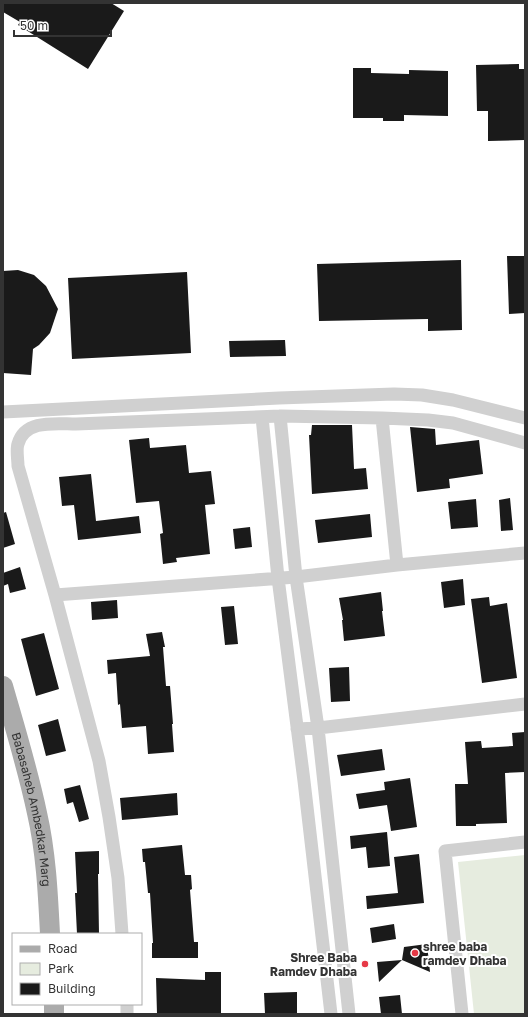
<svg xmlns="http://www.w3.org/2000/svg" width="528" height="1017" viewBox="0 0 528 1017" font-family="'Golos Text',sans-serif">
  <rect width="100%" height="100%" fill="#fff"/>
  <path fill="#e6ecdf" d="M525,855v159h-51l-16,-152z"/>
  <path fill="#1a1a1a" d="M3,3h108l13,8 -36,58 -70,-44 2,-3 -17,-10z
    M519,64v5h6v71l-37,1v-30h-11l-1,-46z
    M353,68h18v5l38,1v-4l39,1v45l-44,-1v6h-21v-3h-30z
    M507,256h18v57l-16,1z
    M461,260l1,70 -34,1v-12l-109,2 -2,-57z
    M18,270l16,5 12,11 12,23 -8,24 -11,12 -6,4 -2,26 -28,-2v-102z
    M187,272l4,81 -119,6 -4,-81z
    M285,340l1,16 -56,1 -1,-16z
    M312,425h40l2,44 12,-1 2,21 -56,5 -3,-59h2z
    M410,427l25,2 1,16 43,-5 4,34 -34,5 1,9 -33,4z
    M149,438l1,10 36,-3 3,28 22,-2 4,33 -10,1 5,49 -34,4 1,4 -14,2 -3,-30 3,-1 -4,-32 -23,2 -7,-63z
    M91,474l5,47 43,-5 2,17 -63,7 -4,-35 -12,1 -3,-29z
    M510,498l3,32 -12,1 -2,-31z
    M476,499l2,28 -27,2 -3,-27z
    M6,512l9,32 -12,4v-35z
    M370,514l2,23 -54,6 -3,-23z
    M250,527l2,20 -17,2 -2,-20z
    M20,567l6,22 -16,4 -2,-9 -5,2v-13z
    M463,579l2,26 -21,3 -3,-26z
    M381,592l2,19h-1l3,25 -41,5 -2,-21h1l-4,-22z
    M489,597l1,9 17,-3 10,75 -35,5 -11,-84z
    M117,600l1,18 -26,2 -1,-18z
    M234,606l4,38 -13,1 -4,-38z
    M162,632l3,15h-2l3,39h4l3,38h-1l2,28 -26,2 -2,-28 -24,2 -2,-24 -2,1 -2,-32 -8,1 -1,-14 43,-4 -4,-22z
    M44,633l15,56 -23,7 -15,-57z
    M349,667l1,34 -19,1 -2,-34z
    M58,719l8,32 -20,5 -8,-31z
    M525,732v40l-20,1 2,50 -31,1v2h-20l-1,-42h13l-3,-42 16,-1 1,7 31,-2 -1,-13z
    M382,749l3,21 -44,6 -4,-21z
    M410,778l7,49 -26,4 -4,-26 -28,4 -3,-15 29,-4 -1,-8z
    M80,785l9,34 -10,3 -6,-20 -6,2 -3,-15z
    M177,793l1,22 -56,5 -2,-22z
    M387,832l3,34 -22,2 -2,-21 -15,2 -1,-13z
    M182,845l3,30h6l1,14 -2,1 4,52h4v16h-46v-15h1l-3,-50h-2l-3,-31h-2l-1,-13z
    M99,851v23h-1l1,60h-22l-2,-41h2l-2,-41z
    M419,854l5,49 -57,6 -1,-13 32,-3 -4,-36z
    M394,924l2,15 -24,4 -2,-15z
    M427,944l3,28 -28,-12 2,-13z
    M402,960l-23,22 -2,-20z
    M205,972h16v42h-64l-1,-36 49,2z
    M297,992v21l-32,1 -1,-21z
    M400,995l2,19h-21l-2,-17z"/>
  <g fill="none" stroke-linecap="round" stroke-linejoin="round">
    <path stroke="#d0d0d0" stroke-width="13" d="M3,412l276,-14 115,-4 28,1 31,5 72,18
      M280,416l16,161 22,151 31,286
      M262,417l16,161 26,203 27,233
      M382,418l15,147
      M55,595l241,-18 101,-12 128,-12
      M297,729l21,-1 207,-24
      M122,934l-4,-56 -9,-61 -10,-56 -44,-166 -37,-129c0,-6 -2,-17 0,-22 7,-25 38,-20 58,-20l204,-8 102,2 46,2 25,3 72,20
      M127,1004v10
      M462,1014l-17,-163 80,-9"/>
    <g stroke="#ababab" stroke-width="20">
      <path id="s1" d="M3,686c12,42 25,84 34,127 9,39 11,81 13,121"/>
      <path d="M54,1004v10"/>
    </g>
  </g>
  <g fill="#e63946" stroke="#fff" stroke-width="1.5">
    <circle cx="415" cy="953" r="4"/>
    <circle cx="365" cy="964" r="4"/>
  </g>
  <g text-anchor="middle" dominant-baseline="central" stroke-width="4" stroke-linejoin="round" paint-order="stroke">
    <g font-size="12" fill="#333" stroke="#fff">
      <text stroke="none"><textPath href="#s1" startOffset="127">Babasaheb Ambedkar Marg</textPath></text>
    </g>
    <g font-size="12" font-weight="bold" fill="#333" stroke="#fff" text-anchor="start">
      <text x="423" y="946">shree baba<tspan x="423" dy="14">ramdev Dhaba</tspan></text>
      <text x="357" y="957" text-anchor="end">Shree Baba<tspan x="357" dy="14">Ramdev Dhaba</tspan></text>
    </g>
  </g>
  <rect width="528" height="1017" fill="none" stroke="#333333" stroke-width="8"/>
  <rect x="12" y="933" width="130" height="72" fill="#ffffff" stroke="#adadad"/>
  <rect x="20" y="946" width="20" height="6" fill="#ababab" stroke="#adadad"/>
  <text x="48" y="953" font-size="12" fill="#333333">Road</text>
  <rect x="20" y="963" width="20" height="12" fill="#e6ecdf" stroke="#adadad"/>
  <text x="48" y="973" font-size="12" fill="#333333">Park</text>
  <rect x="20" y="983" width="20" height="12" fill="#1a1a1a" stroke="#adadad"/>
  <text x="48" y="993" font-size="12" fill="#333333">Building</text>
  <path d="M14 30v6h97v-6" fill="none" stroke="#333333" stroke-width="2"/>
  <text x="20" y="30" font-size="12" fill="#333333" stroke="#ffffff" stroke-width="3" paint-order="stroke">50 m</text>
</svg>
